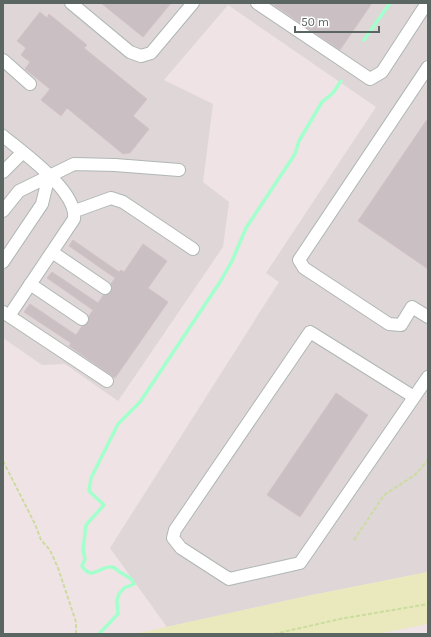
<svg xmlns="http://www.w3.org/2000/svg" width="431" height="637" viewBox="0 0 431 637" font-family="Karla,sans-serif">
  <rect width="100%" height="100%" fill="#efe3e6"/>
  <path fill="#ded6d7" d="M3,3h425v569l-121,24 -140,31 -57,-79 169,-266 -13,-9 110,-166 -148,-102 -64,75 49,24 -10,78 26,20 -6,45 -105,154 -53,-37 -23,1 -39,-27z"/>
  <path fill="#e9e9bd" d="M428,572v52l-51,10h-243l173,-38z"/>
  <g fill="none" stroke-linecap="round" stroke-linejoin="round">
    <path stroke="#a3ffcc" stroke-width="3.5" d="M364,40l26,-37
      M99,634l19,-20 -1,-14 2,-6 5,-6 10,-4c-2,-6 -6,-7 -11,-10 -4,-2 -7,-6 -11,-7 -11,-2 -20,15 -30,-1l3,-7 -2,-9 3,-25 18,-20 -15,-14 2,-13 27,-54 22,-22 80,-120 12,-21 14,-33 49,-74 4,-13 23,-39 11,-9 8,-12"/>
  </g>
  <path fill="#cac0c3" stroke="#d5c1c7" d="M101,3h70l-28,34z
    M271,3h101l-32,47z
    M40,12l7,6 2,-4 38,31 -3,3 63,51 -14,17 16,13 -19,24 -7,1 -56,-46 -6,8 -20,-16 9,-11 -25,-20 5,-7 -9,-7 5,-7 -9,-7z
    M428,118v151l-70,-48z
    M73,240l46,32 2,-2 3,2 19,-28 24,17 -19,27 20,14 -53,76 -46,-32 2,-3 -47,-31 6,-8 46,31 17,-25 -46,-32 5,-6 46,31 17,-25 -46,-32z
    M336,393l32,22 -68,102 -33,-22z"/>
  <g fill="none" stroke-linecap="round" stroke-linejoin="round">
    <defs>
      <path id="minor" d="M71,3l59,49 11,4 10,-3 42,-50
        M257,3l113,76 12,-7 45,-69
        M3,60l27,24
        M428,67l-129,193 5,8 85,56 12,1 11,-18 16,10
        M3,136c19,16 75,55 71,83l-65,97 -6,-4
        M3,172l20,-20
        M3,211l16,-20 55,-27 41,1 64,5
        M75,211l36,-13 12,4 70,47
        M52,252l53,36
        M3,262l39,-58 7,-29
        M30,284l52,35
        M9,316l98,65
        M414,397l-104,-65 -135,198 -2,8 8,10 48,31 71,-16 128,-186"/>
    </defs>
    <use href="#minor" stroke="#afb7b4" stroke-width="14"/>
    <path stroke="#ccdc9f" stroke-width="2" stroke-dasharray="4 2" stroke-linecap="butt" d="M3,461l32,63 6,16 9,10 8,18 18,54v12
      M354,540l30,-45 31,-20 13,-15
      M274,634l66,-15 88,-15"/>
    <use href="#minor" stroke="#fff" stroke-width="12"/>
  </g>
  <rect width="431" height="637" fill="none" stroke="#5b6561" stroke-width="8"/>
  <path d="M295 26v6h84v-6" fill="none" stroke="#5b6561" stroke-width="2"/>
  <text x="301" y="26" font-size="12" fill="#5b6561" stroke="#ffffff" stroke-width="3" paint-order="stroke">50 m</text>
</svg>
